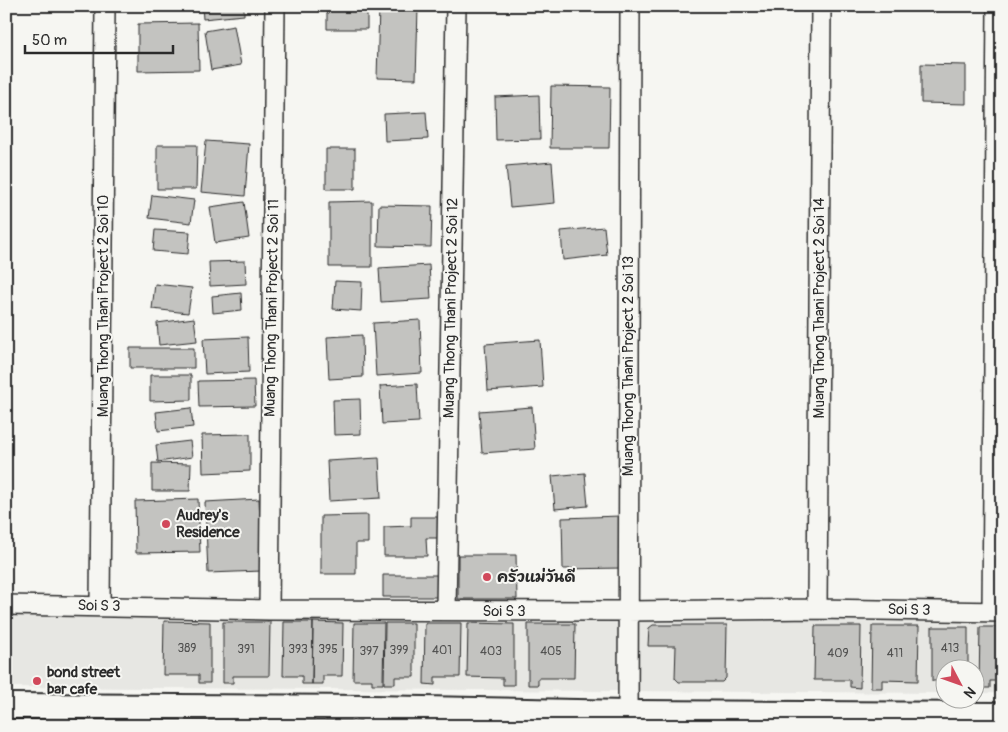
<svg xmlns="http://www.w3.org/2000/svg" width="1008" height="732" viewBox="0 0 1008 732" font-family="Pangolin,'Playpen Sans Thai',sans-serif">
  <rect width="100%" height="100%" fill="#f6f6f2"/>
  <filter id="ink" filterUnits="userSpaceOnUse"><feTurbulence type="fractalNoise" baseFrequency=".02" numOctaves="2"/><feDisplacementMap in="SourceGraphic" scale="10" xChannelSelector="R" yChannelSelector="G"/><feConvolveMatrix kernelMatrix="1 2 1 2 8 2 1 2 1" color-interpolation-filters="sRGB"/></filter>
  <g filter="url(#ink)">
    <path fill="#e7e7e3" d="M6,610l996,9v74h-26v-23h-30l-1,23 -939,-6z"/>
    <path fill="#c3c3c0" stroke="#2b2b2b" d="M202,6h42v9l-41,4z
      M327,6h40v23h-40z
      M379,6l39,2 -2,71 -39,-1z
      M198,23l1,47 -61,1v-47z
      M234,26l7,39 -30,5 -6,-39z
      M921,64l45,1v39l-45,-1z
      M551,86l59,1 -1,61h-59z
      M539,95l1,44 -44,1 -1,-43z
      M426,112l2,27 -43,2 -1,-27z
      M206,141l43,3 -4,52 -44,-4z
      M157,145h40l-1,44h-39z
      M326,149h29v40h-29z
      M552,162l3,41 -45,4 -4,-41z
      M152,195l42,5 -3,23 -42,-5z
      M372,201v66h-43v-65z
      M244,202l5,36 -34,5 -5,-36z
      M379,205l53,1 -1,41 -53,-1z
      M604,227l3,28 -44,5 -2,-29z
      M155,230l35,2 -2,22 -35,-3z
      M245,261l1,23 -36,2 -1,-24z
      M429,265l2,34 -50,3 -2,-34z
      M335,281l27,1 -1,29 -28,-2z
      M155,284l37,4 -4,25 -36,-4z
      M241,293l1,17 -29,3 -1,-17z
      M194,318l3,23 -38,4 -2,-22z
      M420,320l2,53 -46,3 -3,-53z
      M362,335l1,42 -34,2 -2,-42z
      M248,337l1,35 -44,2 -2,-35z
      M540,340l3,47 -55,4 -3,-47z
      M130,348h64v20h-64z
      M150,375h41v25l-41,1z
      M254,380l1,26 -56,1 -1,-26z
      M417,384l2,38 -37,2 -2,-38z
      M360,399l1,35 -27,1 -1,-35z
      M532,407l3,42 -53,4 -3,-42z
      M191,408l2,19 -35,4 -2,-19z
      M250,434v37l-47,2 -1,-38z
      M190,441l2,16 -34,5 -2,-17z
      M379,458l2,40 -52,3 -2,-40z
      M152,463l39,1 -1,27h-38z
      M585,473l3,33 -33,3 -3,-33z
      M198,499l2,53 -64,1 -1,-52z
      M259,499l3,72 -54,2 -3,-71z
      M368,515v28h-12v31h-35v-58z
      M620,516l1,52 -58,1 -1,-51z
      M411,517h34l1,21h-20l1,18h-43v-29l27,-1z
      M458,555h58l1,44h-59z
      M383,575h60v22h-60z
      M164,621l46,1v61h-11v-8h-36z
      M223,622h47l-1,54h-36v7h-10z
      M284,622h29l-1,62h-10v-8h-19z
      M313,622l30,1 -1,53h-19v8h-11z
      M354,623h30l-1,61h-11v-4h-19z
      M385,623h29v54h-19v7h-11z
      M425,623h36l-1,54h-25v8l-11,-1z
      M468,623l46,1v61h-11v-7l-36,-1z
      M528,624h47l-1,54h-36v7h-10z
      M653,625h74l-1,53 -4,4h-43l-4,-4 1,-32h-28l1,-18z
      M815,626h46l-1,62 -10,-1v-7h-36z
      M872,626h47l-1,55 -36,-1v8h-11z
      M932,627h36v43h-22v11h-14z
      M980,627h22v54h-12v7h-11z"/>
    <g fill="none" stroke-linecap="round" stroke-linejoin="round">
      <defs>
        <path id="minor" d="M6,605l263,5 358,1 190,-2 185,3
          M100,606l5,-600
          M817,609l4,-603
          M269,610l6,-604
          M446,610l10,-604
          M992,611l5,-605
          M371,726v-18
          M628,726l2,-720"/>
        <path id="tertiary" d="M6,706l365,2 256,5 375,2"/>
      </defs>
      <use href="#minor" stroke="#2b2b2b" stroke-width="22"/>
      <use href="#tertiary" stroke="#2b2b2b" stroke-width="28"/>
      <use href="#minor" stroke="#f6f6f2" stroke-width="19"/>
      <use href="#tertiary" stroke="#f6f6f2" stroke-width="24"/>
    </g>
  </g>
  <g fill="#d1495b" stroke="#f6f6f2" stroke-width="2">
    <circle cx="166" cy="524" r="5"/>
    <circle cx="487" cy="577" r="5"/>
    <circle cx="37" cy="681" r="5"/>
  </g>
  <g text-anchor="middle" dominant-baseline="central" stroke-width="4" stroke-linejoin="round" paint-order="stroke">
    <g font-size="12" fill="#515150">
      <text x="187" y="648">389</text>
      <text x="950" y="648">413</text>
      <text x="246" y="649">391</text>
      <text x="298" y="649">393</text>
      <text x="328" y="649">395</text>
      <text x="399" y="650">399</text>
      <text x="442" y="650">401</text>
      <text x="369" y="651">397</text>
      <text x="491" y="651">403</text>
      <text x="551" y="651">405</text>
      <text x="838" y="653">409</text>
      <text x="895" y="653">411</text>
    </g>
    <g font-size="15" fill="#2b2b2b" stroke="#f6f6f2">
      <text transform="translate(103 306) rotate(-90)">Muang Thong Thani Project 2 Soi 10</text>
      <text transform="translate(272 308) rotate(-89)">Muang Thong Thani Project 2 Soi 11</text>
      <text transform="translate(451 308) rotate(-89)">Muang Thong Thani Project 2 Soi 12</text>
      <text transform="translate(819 308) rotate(-90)">Muang Thong Thani Project 2 Soi 14</text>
      <text transform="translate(628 366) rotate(-90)">Muang Thong Thani Project 2 Soi 13</text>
      <text transform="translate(99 606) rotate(1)">Soi S 3</text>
      <text transform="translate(909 610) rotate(1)">Soi S 3</text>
      <text x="504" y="611">Soi S 3</text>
    </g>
    <g font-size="15" font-weight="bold" fill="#2b2b2b" stroke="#f6f6f2" text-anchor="start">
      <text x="176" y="515">Audrey's<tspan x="176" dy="17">Residence</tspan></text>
      <text x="497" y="577">ครัวแม่วันดี</text>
      <text x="47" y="672">bond street<tspan x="47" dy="17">bar cafe</tspan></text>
    </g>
  </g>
  <rect width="1008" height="732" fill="none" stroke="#f6f6f2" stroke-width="25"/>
  <rect x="12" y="12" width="983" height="707" fill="none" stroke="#2b2b2b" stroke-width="2" filter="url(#ink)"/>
  <g transform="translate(960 684) rotate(131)"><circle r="24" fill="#f6f6f2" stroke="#a5a5a2"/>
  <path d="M0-4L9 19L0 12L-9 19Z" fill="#d1495b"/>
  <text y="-8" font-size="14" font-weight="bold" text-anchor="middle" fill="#2b2b2b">N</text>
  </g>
  <path d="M25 45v8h148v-8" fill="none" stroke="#2b2b2b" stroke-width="2.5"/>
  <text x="32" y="45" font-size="15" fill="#2b2b2b" stroke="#f6f6f2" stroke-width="4" paint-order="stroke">50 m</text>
</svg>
